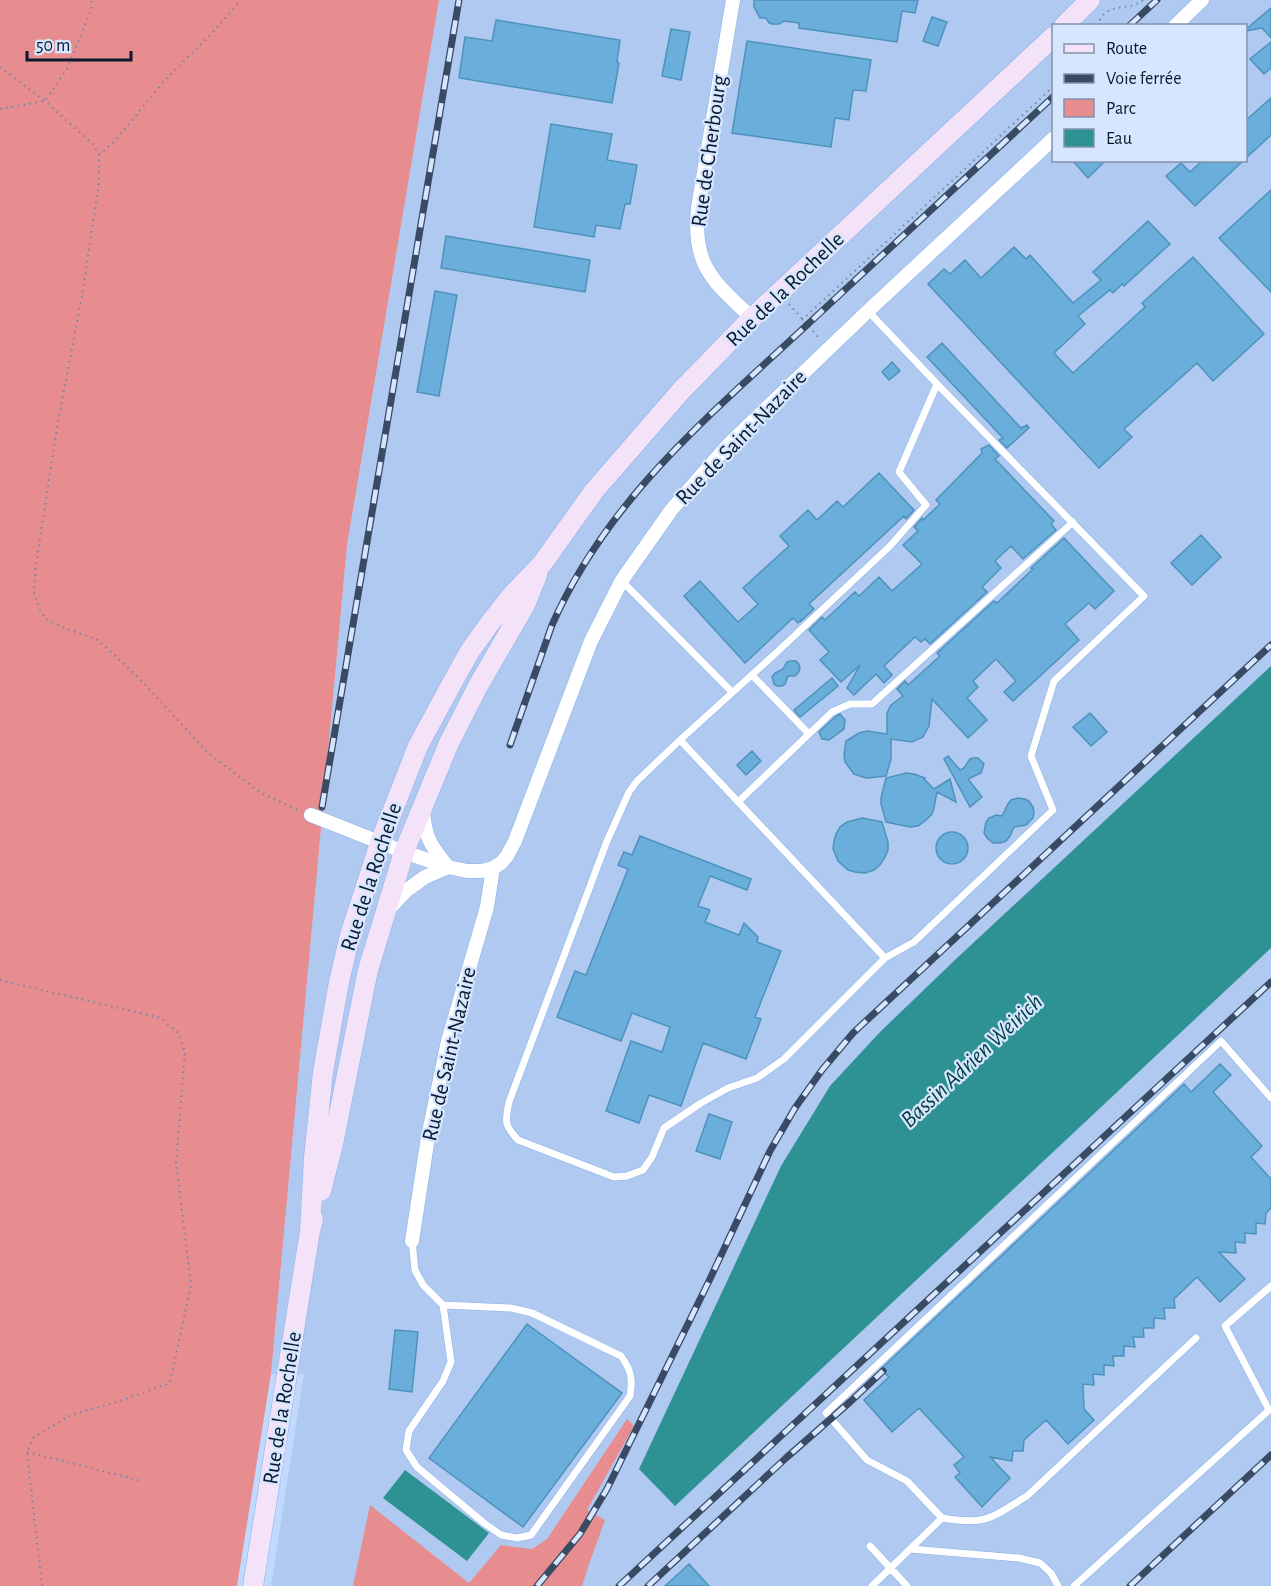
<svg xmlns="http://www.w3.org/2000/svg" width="1271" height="1586" viewBox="0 0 1271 1586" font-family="'Alegreya Sans',sans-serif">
  <rect width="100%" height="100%" fill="#c0d9fd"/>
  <path fill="#b0c9f1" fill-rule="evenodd" d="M439,0h832v1586h-1000l33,-212h-33l76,-829zM1054,26h192v134h-192z"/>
  <path fill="#e78c8f" d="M0,0h439l-92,545 -76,829 -34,212h-237z
    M627,1419l7,7 -47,84 18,10 -16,44 -7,22h-229l17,-81 99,78 32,-38 31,4 15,-10z"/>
  <path fill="#2e9194" d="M1271,666v282l-596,558 -36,-37 142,-303 49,-80 50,-54 77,-74z
    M405,1470l84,63 -22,28 -84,-63z"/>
  <path fill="#6aafdb" stroke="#4d92bc" stroke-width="1.5" d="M754,0h164l-3,13 -13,-2 -5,31 -98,-14v-5l-15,-2 -5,3h-7l-3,-1 -3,-5h-6l-6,-11z
    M1271,8v30l-9,-10 -17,3v-1z
    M932,17l15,5 -9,24 -15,-5z
    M496,20l124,20 -3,22 2,1 -7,40 -153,-25 6,-41 27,4z
    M671,29l19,3 -9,48 -19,-4z
    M747,41l124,19 -5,31 -13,-1 -4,30 -14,-2 -4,29 -99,-14z
    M1271,42v26l-7,6 -14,-15z
    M1271,98v37l-26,24v-38z
    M551,124l61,10 -5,26 30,5 -7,39h-5l-5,25 -24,-4 -2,12 -60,-10z
    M1072,160h34l-18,18z
    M1203,160h41l-49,46 -29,-30 15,-13 9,9z
    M1271,190v102l-52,-54z
    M1148,221l22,23 -46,42 -2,-2 -9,9 -3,-3 -32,26 7,8 -31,29 19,20 72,-66 -3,-4 51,-46 71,77 -51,47 -16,-18 -73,66 8,8 -33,31 -171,-184 16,-15 6,5 15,-14 16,18 33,-31 12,12 4,-4 43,48 28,-23 -8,-8z
    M446,236l144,24 -5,32 -144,-24z
    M435,291l22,4 -18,101 -22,-4z
    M942,343l79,85 6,-3 2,3 -22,20 -8,-8 4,-2 -76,-81z
    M892,362l8,9 -11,9 -7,-8z
    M989,445l10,11 -4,3 59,62 -3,3 5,6 -33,29 -12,-13 -16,15 6,7 -19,19 5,5 -57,52 -5,-5 -4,3 -6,-5 -31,29 8,9 -8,8 -8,-9 -22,21 -7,-7 13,-23 -19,17 -21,-22 9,-8 -20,-22 13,-13 3,3 30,-28 4,4 20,-19 13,14 30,-27 -19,-19 15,-14 -4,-4 8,-9 1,2 17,-16 -4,-4 46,-47 -1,-4z
    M879,473l35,37 -8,9 -2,-3 -95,88 5,5 -13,12v-1l-3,3 -5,-5 -48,45 -61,-67 16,-15 38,41 20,-18 -15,-16 46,-42 -9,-10 28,-26 9,10 20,-19 6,6z
    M1201,535l20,22 -29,28 -21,-22z
    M1064,538l50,53 -19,18 -6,-6 -24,21 14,16 -66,61 -9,-9 12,-11 -20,-22 -23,22 5,6 -11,11 20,22 -19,18 -36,-39 -3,27 -6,11 -11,5 -21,-3v20l-5,17 -20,2 -12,-4 -9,-12 -1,-7 2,-14 13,-8 8,-2 20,3v-21l4,-8 12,-9 -6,-7 8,-8 3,4 32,-29 -3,-3 57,-52 3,2 36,-34 -2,-1z
    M791,661h5l3,3 1,5 -2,4 -3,3h-7l-3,8 -3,2h-5l-3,-2 -2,-7 3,-4 8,-4 4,-7z
    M832,678l6,8 -38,31 -6,-7z
    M1090,713l17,19 -16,14 -18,-19z
    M840,714l5,6 -1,9 -15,11 -7,-1 -3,-7 16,-15z
    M752,751l9,10 -15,14 -9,-10z
    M948,756l12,14 4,-2 6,-9 4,-1h4l6,6 -3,9 -13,6 14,18 -12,10 -26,-48z
    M906,773l8,1 11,4 -1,1 10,10 16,-10 6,23 -19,-10 -3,16 -2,6 -7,7 -7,5 -8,1 -24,-5 -5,-18v-6l5,-20z
    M1018,798l7,1 4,2 4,6 1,6 -1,5 -7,7 -12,2 -4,9 -4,5 -6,2h-7l-6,-5 -3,-5 2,-11 3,-4 7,-3 6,1 6,-12 3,-4z
    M862,818l20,4 6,20v8l-3,7 -5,8 -6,5 -9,3 -10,-1 -7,-2 -10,-9 -5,-12 1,-8 2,-7 4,-7 7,-5z
    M936 848a16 16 0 1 1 32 0a16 16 0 1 1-32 0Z
    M640,836l111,43 -4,11 -37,-14 -12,30 12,4 -5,12 34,13 5,-12 14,14 -1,5 24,9 -26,66 6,2 -15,40 -43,-16 -22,63 -32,-11 -10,28 -33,-12 25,-70 31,11 8,-25 -38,-14 -11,28 -64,-24 18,-46 11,4 42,-106 -10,-4 6,-13 8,3z
    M1220,1064l11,11 -18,17 49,54 -11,11 20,22v29l-5,5 -1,11 -9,-1v11l-11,-1v10l-10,-1 1,11 -17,-1 26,27 -25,23 -23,-25 -23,22 1,9h-11l1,11 -11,-1v10h-11l1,9h-11l2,10 -11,-1v10h-11l1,10 -10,-1v10l-11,-1 1,11 -11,-1 1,25 10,11 -26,24 -22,-24 -22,20 -1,11h-10l-1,10 -22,-4 20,21 -28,29 -27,-30 5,-4 -6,-8 10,-8 -45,-49 -27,24 -28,-32 25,-23 -8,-8 303,-285 7,8z
    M709,1114l23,8 -12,37 -24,-8z
    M527,1324l95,69 -99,134 -94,-69z
    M395,1330l23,2 -6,60 -23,-3z
    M689,1564l20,22h-44z"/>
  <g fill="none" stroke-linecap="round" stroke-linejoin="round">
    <defs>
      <path id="lane" d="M868,311l69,73 207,212 -90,85 -23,75 22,54 -139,132 -29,16 -101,101 -27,19 -29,10 -27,15 -37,25 -12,29 -9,13 -16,6 -13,1 -96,-37c-14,-15 -13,-19 -9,-38l98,-261 22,-49 8,-11 43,-41 96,-87 114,-107 36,-41 -27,-33 38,-88
        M622,581l110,111
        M809,734l23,-22 18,-8h22l201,-182
        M680,740l205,218
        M738,802l71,-68 -57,-59
        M412,1241l3,29 8,15 20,20 8,57 -8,19 -34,50 -3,19 11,17 67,56 17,12 16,3 14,-3 99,-139c3,-18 1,-26 -9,-40l-89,-43 -21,-5 -68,-3
        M942,1518l-35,-37 -40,-21 -41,-47 395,-372 50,57
        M870,1546l37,40
        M910,1549l109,9 21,5 11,10 7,13
        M872,1586l70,-68c12,2 25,4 38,2 17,-3 33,-16 47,-24l169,-158
        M1074,1586l195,-176 -44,-84 46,-40"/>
      <path id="street" d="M733,0l-35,208c-6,58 15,73 54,110
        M1175,26l27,-26
        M423,811c2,27 8,35 25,56
        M311,815l93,37 44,15 19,4h14l12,-3 8,-5 6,-7 8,-15 76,-200 31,-61 50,-71 56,-64 140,-134 186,-173
        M390,908l17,-18 18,-13 23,-10
        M412,1241l16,-104 20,-96 39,-134 6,-39"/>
      <path id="secondary" d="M1064,26l26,-26
        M321,1191l12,-47 35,-174 36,-118 45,-109 29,-57 47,-81 12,-30
        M310,1231l4,-74 9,-85 16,-90 11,-47 30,-92 38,-97 39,-72 13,-23 20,-28 23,-29 29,-30 52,-73 86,-99 72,-74 302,-282
        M253,1586l57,-355 3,-12"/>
    </defs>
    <use href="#lane" stroke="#8ab1eb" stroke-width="8"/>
    <use href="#street" stroke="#8ab1eb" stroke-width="15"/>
    <use href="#secondary" stroke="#8ab1eb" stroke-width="21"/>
    <path stroke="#7287a5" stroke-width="2" stroke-dasharray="1.5 4.5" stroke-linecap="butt" d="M1098,26c6,-26 29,-13 45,-26
      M0,67l45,34 48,43 6,11v28l-17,113 -25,131 -21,138 -2,28 6,17 6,9 16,8 36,13 42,39 67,73 54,41 39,18
      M0,109l45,-8 22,-32 24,-59 1,-10
      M99,155l16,-14 49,-60 49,-49 28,-32
      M789,304l30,34
      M802,320l252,-234
      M0,980l161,38 17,15 7,19 -9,110 15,123 -21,98 -53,19 -44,12 -39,23 -7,15 15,134
      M27,1452l115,29"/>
    <use href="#lane" stroke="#fff" stroke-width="7"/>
    <use href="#street" stroke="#fff" stroke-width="14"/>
    <use href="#secondary" stroke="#f3e2f8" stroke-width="20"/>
    <defs>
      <path id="rail" d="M1129,26l28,-26
        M510,745l42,-120c56,-127 157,-209 256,-301 82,-76 164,-152 246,-228
        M322,807l137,-807
        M537,1586l43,-52 27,-45 102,-208 61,-130 25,-43 27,-38 31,-37 418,-388
        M619,1586l652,-604
        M648,1586l138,-128 64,-56 33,-31
        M1130,1586l141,-131"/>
    </defs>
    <use href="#rail" stroke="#394a63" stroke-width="7"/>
    <use href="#rail" stroke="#d5e6fe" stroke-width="4.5" stroke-dasharray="14" stroke-linecap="butt"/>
  </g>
  <g text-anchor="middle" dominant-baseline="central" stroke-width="4.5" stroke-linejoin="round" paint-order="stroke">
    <g font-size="22" fill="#09182d" stroke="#d5e6fe">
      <text transform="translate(709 151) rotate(-82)">Rue de Cherbourg</text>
      <text transform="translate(785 289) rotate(-44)">Rue de la Rochelle</text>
      <text transform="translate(741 437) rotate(-46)">Rue de Saint-Nazaire</text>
      <text transform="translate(371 877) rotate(-72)">Rue de la Rochelle</text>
      <text transform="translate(449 1054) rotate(-77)">Rue de Saint-Nazaire</text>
      <text transform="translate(282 1408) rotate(-81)">Rue de la Rochelle</text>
    </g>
    <g font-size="24" font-style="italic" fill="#003e40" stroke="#d5e6fe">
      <text transform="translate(972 1061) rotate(-43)">Bassin Adrien Weirich</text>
    </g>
  </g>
  <rect x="1052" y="24" width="195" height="138" fill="#d5e6fe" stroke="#8394aa" stroke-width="1.5"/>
  <rect x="1064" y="44" width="30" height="9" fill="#f3e2f8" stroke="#8394aa" stroke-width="1.5"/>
  <text x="1106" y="54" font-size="18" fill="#09182d">Route</text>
  <rect x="1064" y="74" width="30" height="9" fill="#394a63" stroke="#8394aa" stroke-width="1.5"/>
  <text x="1106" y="84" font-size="18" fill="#09182d">Voie ferrée</text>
  <rect x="1064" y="99" width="30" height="18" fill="#e78c8f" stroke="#8394aa" stroke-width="1.5"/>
  <text x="1106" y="114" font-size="18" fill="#09182d">Parc</text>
  <rect x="1064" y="129" width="30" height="18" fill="#2e9194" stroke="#8394aa" stroke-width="1.5"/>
  <text x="1106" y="144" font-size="18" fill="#09182d">Eau</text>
  <path d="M27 51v9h104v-9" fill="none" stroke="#09182d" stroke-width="3"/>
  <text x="36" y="51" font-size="18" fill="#09182d" stroke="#d5e6fe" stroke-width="4.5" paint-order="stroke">50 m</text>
</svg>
